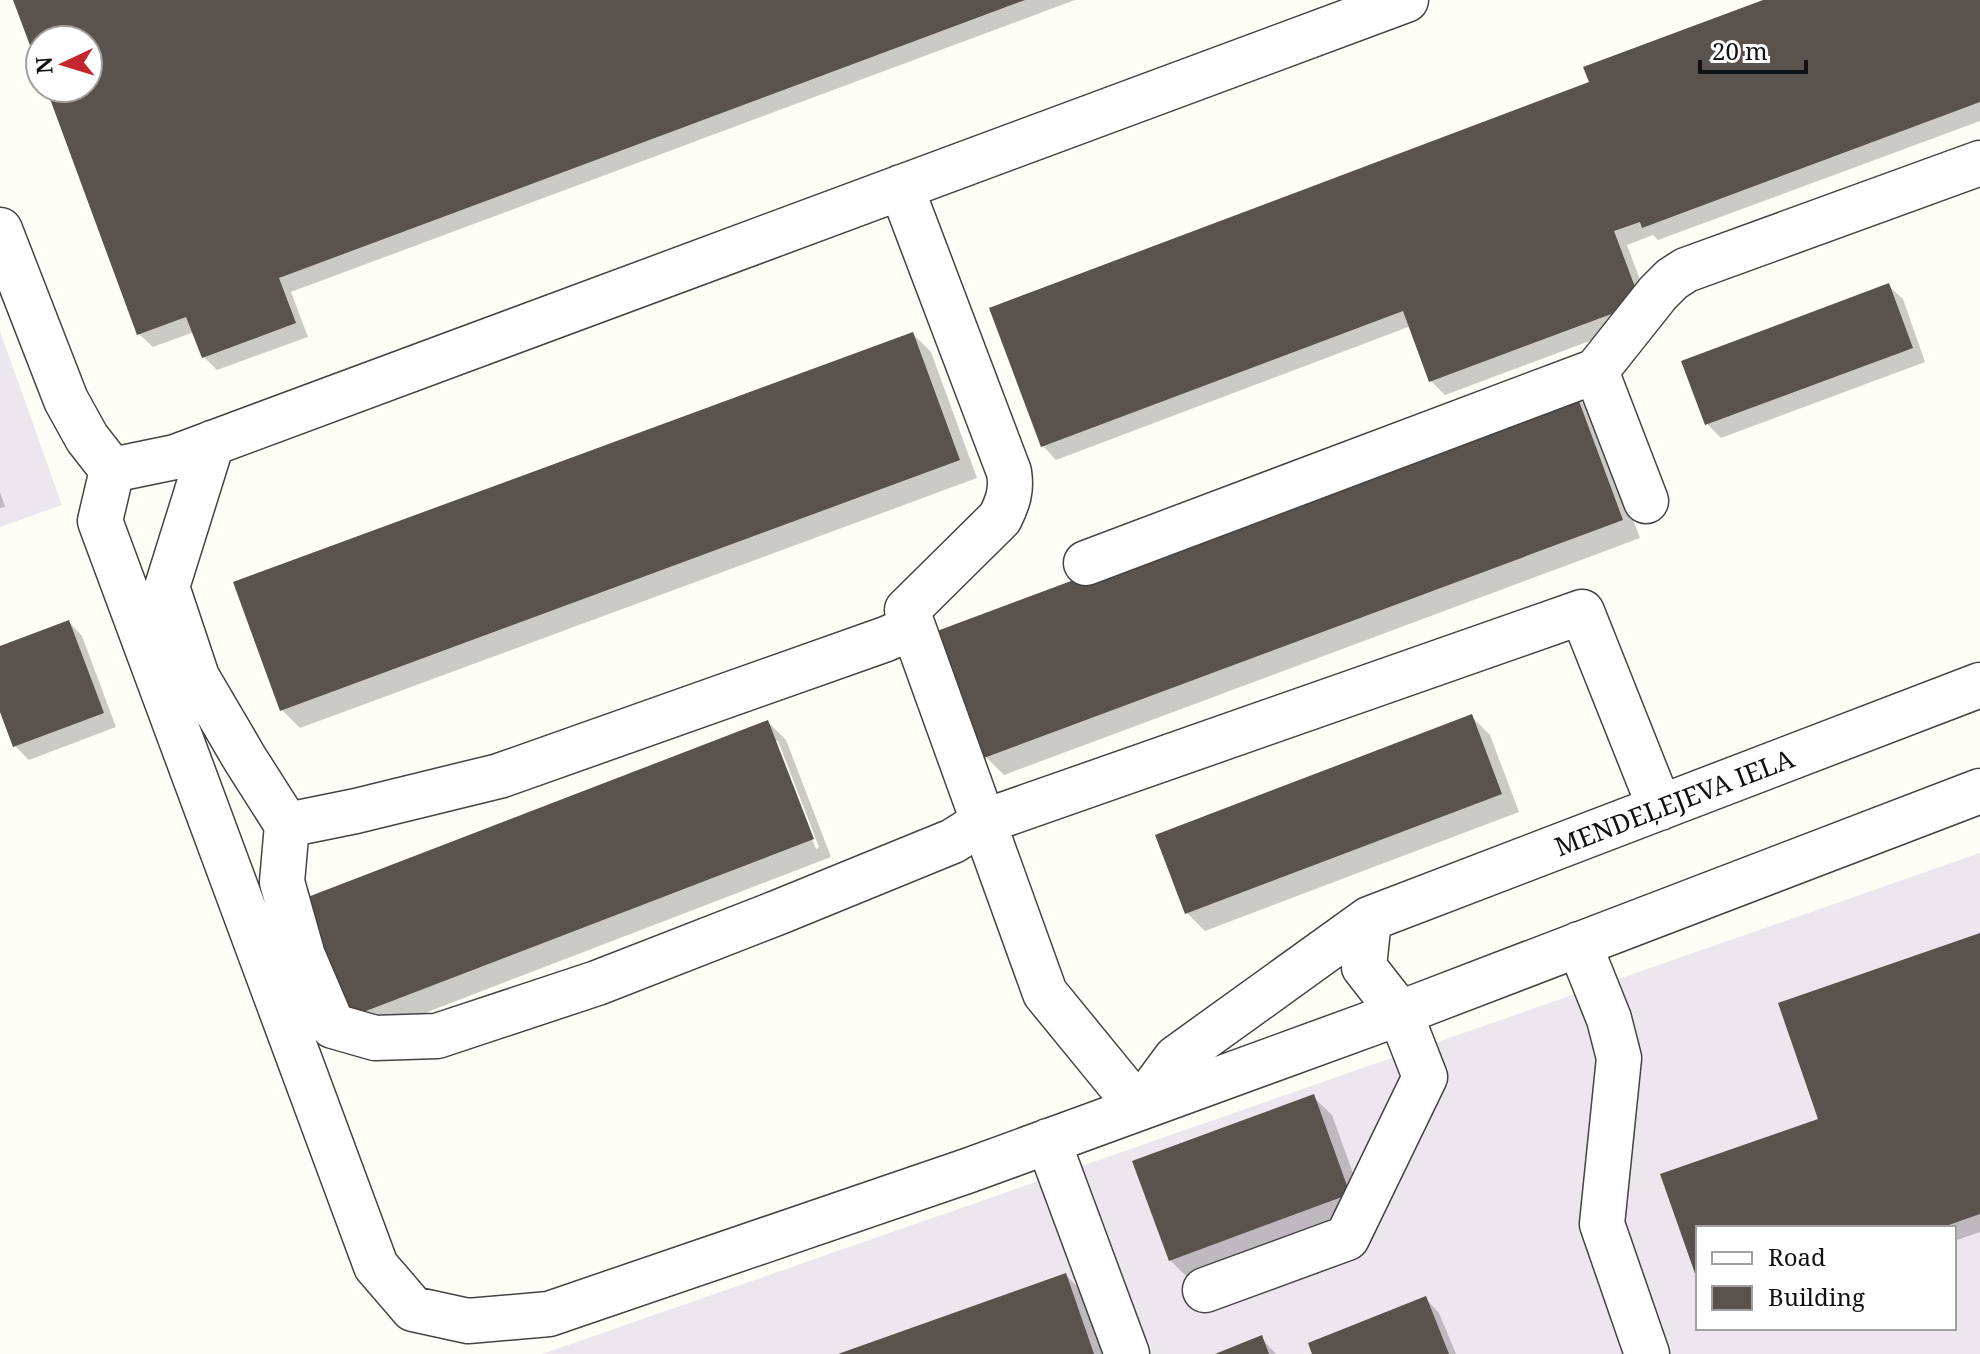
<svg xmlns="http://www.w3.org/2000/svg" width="1980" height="1354" viewBox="0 0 1980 1354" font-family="'Noto Serif',serif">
  <rect width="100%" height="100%" fill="#fffdf5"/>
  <path fill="#eee6ef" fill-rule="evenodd" d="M0,331l62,174 -62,22z
    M1980,853v501h-1438zM1698,1228h256v100h-256z"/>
  <path fill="#0003" fill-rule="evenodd" d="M15,0h1060l-784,292 17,45 -91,33 -14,-14 -9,-24 -41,15 -14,-13 -91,-246h40v-48h-48v27z
    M1768,0h212v121l-322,119 -5,-5 -26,10 27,72 -209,78 -14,-14 -20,-55 -355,134 -13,-14 548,-363z
    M1889,286l14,13 22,63 -204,76 -14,-14 -23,-62z
    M913,334l18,18 46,126 -677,250 -18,-18z
    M1576,396l18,18 46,124 -636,237 -18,-18z
    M0,492l5,15 -5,1z
    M69,622l13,14 34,91 -87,33 -14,-14 -15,-40v-58z
    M1472,717l18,18 29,77 -314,119 -18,-18 -30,-77z
    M768,722l18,18 45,117 -466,179 -18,-19zM774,741h4l41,106 -3,2z
    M1980,935v297l-26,9v-13h-256v49l-35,-102 158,-55z
    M1313,1097l19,18 35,97 -179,66 -18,-18z
    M1066,1275l18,19 21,60h-263z
    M1426,1299l13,14 17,41h-142z
    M1261,1338l15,16h-56z"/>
  <path fill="#5a524d" d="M13,0h1012l-746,278 17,45 -94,35 -16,-41 -49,18 -91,-247h42v-48h-48v32z
    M1763,0h217v102l-338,126 -2,-6 -26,9 27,72 -212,79 -26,-71 -362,136 -52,-139 600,-226 -6,-15z
    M1889,283l24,65 -208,77 -24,-64z
    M913,332l47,128 -680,251 -47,-129z
    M1576,393l47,127 -639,238 -47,-127z
    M69,620l35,93 -91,34 -13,-35v-66z
    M1472,714l30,80 -317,120 -30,-79z
    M768,720l46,119 -469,180 -45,-119z
    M1980,933v281l-40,14h-242v54l-38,-108 158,-55 -40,-116z
    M1314,1094l36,100 -181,67 -37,-100z
    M1066,1273l28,81h-256z
    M1426,1296l23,58h-137l-4,-11z
    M1262,1335l7,19h-54z"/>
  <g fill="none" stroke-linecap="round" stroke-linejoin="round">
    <defs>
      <path id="minor" d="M901,187l108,285c3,18 -1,30 -9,46l-93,92 138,383 94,115
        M0,230l66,170 21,38 25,32
        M1596,371l50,130
        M212,443l-45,144 30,90 48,82 42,66
        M112,470l-12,51 276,745 37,43 55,12 81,-7 418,-143 433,-158 580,-222
        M112,470l63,-13 1231,-457
        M1086,563l510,-192 62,-78 14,-14 14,-9 294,-107
        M913,627l-27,12 -387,137 -143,35 -69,14 -5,57 21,74 30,70 42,12 62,-2 160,-53 182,-71 174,-71 30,-19 599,-210 78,196
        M1579,944l30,75 10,39 -17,166 45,130
        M1139,1108l37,-50 193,-139 611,-234
        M1048,1141l79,213
        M1205,1290l142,-52 78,-161 -25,-64 -36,-46 5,-48"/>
    </defs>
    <use href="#minor" stroke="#444" stroke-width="47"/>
    <use href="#minor" stroke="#fff" stroke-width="44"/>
  </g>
  <g text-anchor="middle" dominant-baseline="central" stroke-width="8" stroke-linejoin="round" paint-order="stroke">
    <g font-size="26" fill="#111" stroke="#fff">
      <text transform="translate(1674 802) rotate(-21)">MENDEĻEJEVA IELA</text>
    </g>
  </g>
  <rect x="1696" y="1226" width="260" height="104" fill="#ffffff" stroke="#a0a0a0" stroke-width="2"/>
  <rect x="1712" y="1252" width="40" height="12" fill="#ffffff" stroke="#a0a0a0" stroke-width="2"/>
  <text x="1768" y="1266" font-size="24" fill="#111111">Road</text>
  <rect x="1712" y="1286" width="40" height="24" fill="#5a524d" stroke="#a0a0a0" stroke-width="2"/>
  <text x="1768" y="1306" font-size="24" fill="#111111">Building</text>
  <g transform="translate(64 64) rotate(266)"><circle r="38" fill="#ffffff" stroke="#a0a0a0" stroke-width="2"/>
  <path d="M0-6L14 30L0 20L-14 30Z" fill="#c4262e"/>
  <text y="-12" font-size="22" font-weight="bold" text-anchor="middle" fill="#111111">N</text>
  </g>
  <path d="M1700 60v12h106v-12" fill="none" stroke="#111111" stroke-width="4"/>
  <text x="1712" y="60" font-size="24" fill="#111111" stroke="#ffffff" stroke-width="6" paint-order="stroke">20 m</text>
</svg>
